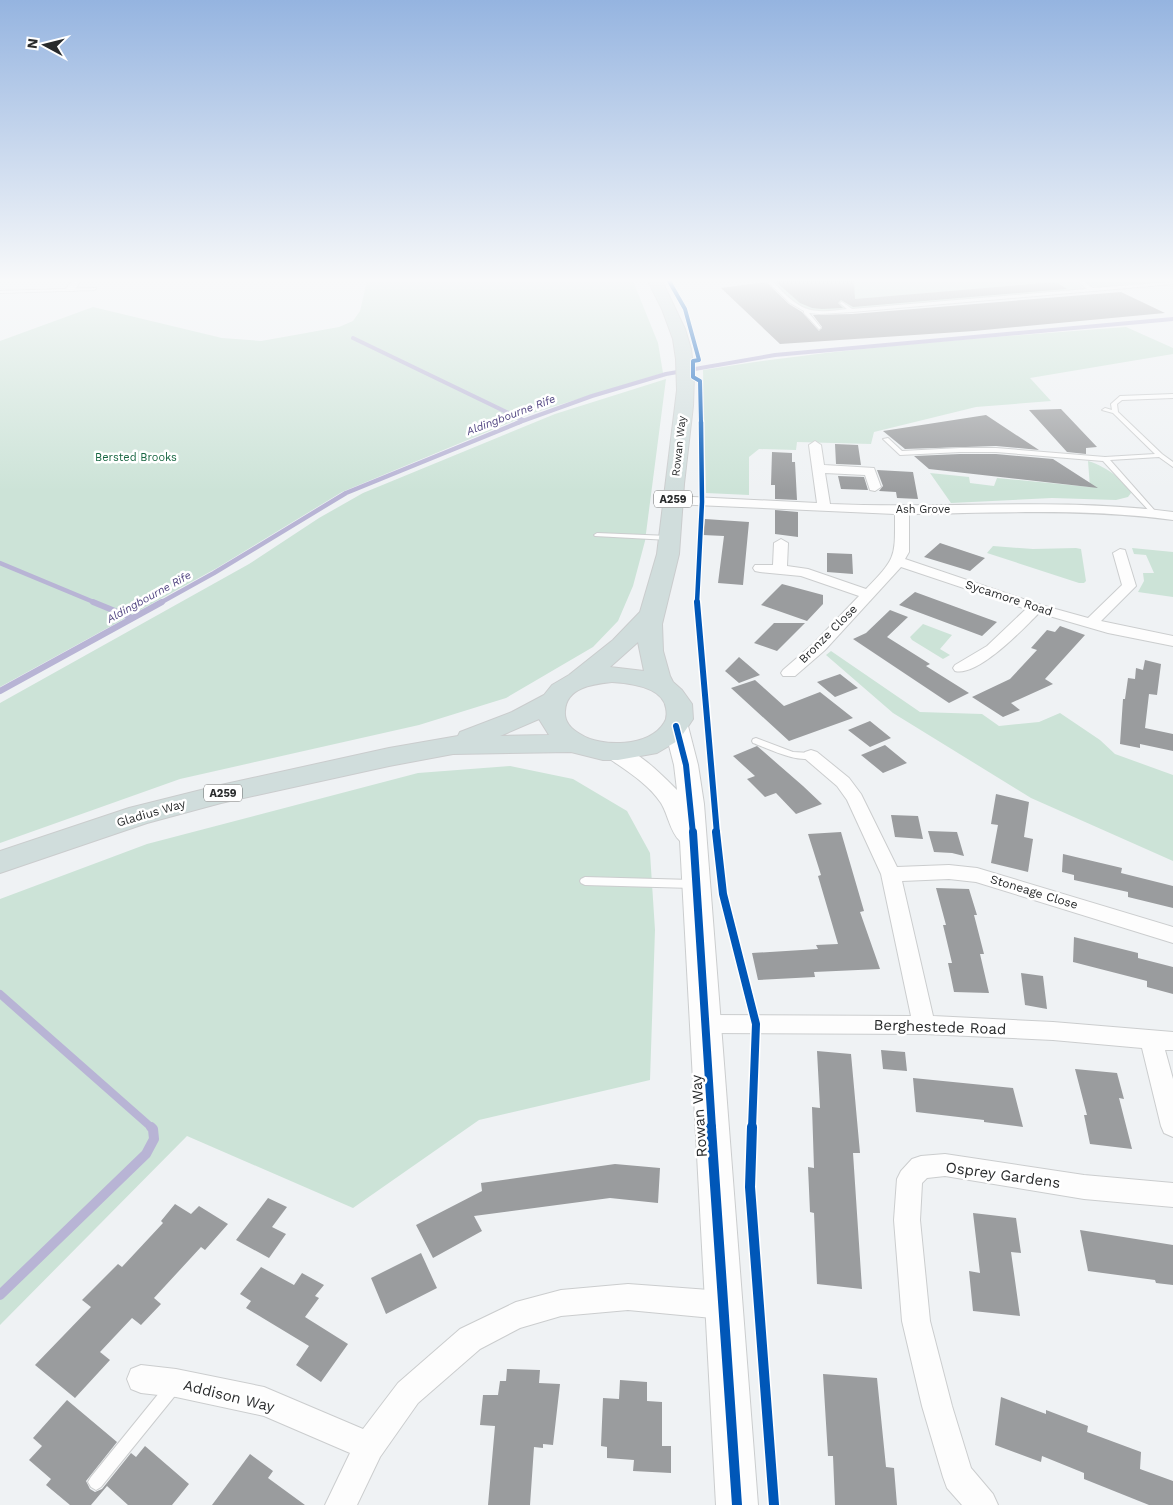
<svg xmlns="http://www.w3.org/2000/svg" width="1173" height="1505" viewBox="0 0 1173 1505" font-family="'Work Sans',sans-serif">
  <rect width="100%" height="100%" fill="#eff2f4"/>
  <path fill="#cce3d7" d="M367,281h266l25,62 5,30 -130,40 -191,79 -125,76 -217,119v-346l93,-34 129,31 39,3 34,-6 44,-8 14,-6 7,-10z
    M772,281h302l8,6 -2,3 -259,22 -19,-4z
    M1082,281h91v1c-25,2 -70,13 -91,-1z
    M1126,327l47,21v6l-143,24 21,23 -75,6 -102,25 -3,12 -74,-2 -1,8 -37,-1 -10,8v38l-43,-2 -3,-123c140,-23 281,-32 423,-43z
    M666,379l-21,162 -12,45 -15,35 -25,26 -87,51 -87,27 -239,54 -180,64v-140l249,-139 70,-46 44,-25 192,-79z
    M1088,461c13,3 38,19 43,32l-3,4 -12,3 -64,-2 -101,5 -21,-30 39,4 1,6 24,3 3,-8 93,9z
    M993,546l40,3 43,-1 5,1 5,32 -2,2h-5l-92,-30z
    M1132,548l41,4v45l-35,-5 6,-11 -1,-8h11l-8,-18 -12,-1z
    M923,624l29,11 -12,14 10,6 -7,4 -31,-19 -2,-3z
    M831,651l89,61 62,2 17,12 40,-4 21,-9 40,27 15,14 58,21v86l-142,-63 -138,-85 -67,-58z
    M510,766l63,13 54,32 23,42 5,77 -5,150 -171,40 -126,88 -166,-72 -187,189v-426l147,-55 271,-71z"/>
  <g fill="none" stroke-linecap="round" stroke-linejoin="round">
    <path stroke="#b8b4d5" stroke-width="4" d="M353,338l170,82
      M517,423l75,-27 74,-22 109,-19 398,-36"/>
    <path stroke="#b8b4d5" stroke-width="4.5" d="M0,563l96,40
      M160,603l54,-30 132,-80 174,-71"/>
    <path stroke="#b8b4d5" stroke-width="6" d="M93,602l39,16
      M0,691l162,-89"/>
    <path stroke="#b8b4d5" stroke-width="8" d="M0,994l152,134"/>
    <path stroke="#b8b4d5" stroke-width="10" d="M0,1295l146,-141 8,-15 -1,-10 -2,-2"/>
  </g>
  <path fill="#9a9c9e" d="M775,281h79l1,18 201,-17 11,7 -214,18 -12,-7 -3,3 5,5 -21,1 -10,-1 -12,-5z
    M766,282l23,22 13,8 17,19 3,-4 -9,-12 39,-1 269,-22 44,21 -191,18 -194,13 -59,-56z
    M1061,409l36,38 -11,1v6l-19,-2 -38,-42z
    M986,415l53,35 -43,-4 -91,3 -22,-18z
    M835,444l23,1 3,20 -25,-1z
    M772,452l20,1v9h3l2,38 -22,-1v-14h-4z
    M960,454h36l57,5 45,29 -169,-19 -15,-13z
    M877,470l36,2 5,27 -21,-1 -1,-6 -17,-1 4,-5z
    M838,476l26,1 4,13 -27,-1z
    M775,510l23,2v25l-23,-3z
    M705,519l44,3 -6,63 -25,-2 6,-47 -21,-1z
    M940,543l45,15 -15,13 -46,-14z
    M827,553l25,1 1,20 -26,-2z
    M782,584l41,11v9l-16,17 -46,-16z
    M915,592l82,30 -15,14 -83,-31z
    M890,610l18,7 -21,20 43,27 -4,2 43,27 -20,10 -96,-64 13,-6z
    M774,623h31l-28,28 -23,-8z
    M1060,626l25,9 -40,44 8,5 -42,19 9,7 -17,7 -31,-20 38,-18 27,-29 -6,-2 16,-18 8,2z
    M739,657l21,18 -21,8 -14,-12z
    M1145,660l16,4 -4,31 -8,-1 -4,34 28,6v17l-33,-7v4l-20,-4 3,-45h2l3,-21 7,1 1,-11 7,2z
    M840,674l18,14 -23,9 -18,-15z
    M755,680l29,26 36,-14 33,26 -64,23 -58,-53z
    M870,721l21,17 -21,9 -22,-17z
    M885,745l22,18 -24,10 -22,-18z
    M757,746l46,40 19,18 -26,10 -20,-21 -11,4 -18,-18 8,-3 -22,-20z
    M996,794l33,8 -5,35 9,2 -5,33 -37,-9 7,-38 -7,-1z
    M891,815l27,1 5,23 -28,-2z
    M928,831l29,1 7,24 -12,-3 -18,-1z
    M841,832l23,79 -4,1 20,57 -66,3 1,5 -57,3 -6,-27 66,-4 -2,-4 22,-1 -20,-68 3,-1 -13,-41z
    M1063,854l59,14 -1,5 52,13v22l-45,-11v-5l-54,-12v-5l-12,-3z
    M936,888l33,1 8,26h-3l10,39h-4l9,39 -35,-1 -6,-29h4l-9,-38h3z
    M1074,937l64,16v5l35,9v27l-26,-7v-6l-74,-19z
    M1021,973l22,3 4,33 -22,-4z
    M881,1050l24,2 2,19 -24,-2z
    M817,1051l34,3 9,99h-7l9,136 -45,-5 -3,-71 -4,-1 -2,-45 6,1 -2,-61 8,1z
    M1075,1069l42,4 7,26 -5,-1 13,51 -42,-5 -6,-29h3z
    M913,1078l100,10 10,39 -39,-5v-2l-68,-8z
    M615,1164l45,4 -2,35 -48,-5 -136,18 8,15 -49,27 -17,-33 66,-34 -1,-8z
    M268,1198l19,9 -15,20 14,7 -17,24 -33,-18z
    M175,1204l16,10 8,-8 29,18 -23,26 -4,-3 -47,51 7,6 -20,21 -9,-7 -32,34 10,8 -35,38 -40,-33 56,-58 -9,-7 36,-36 4,3 41,-44 -2,-2z
    M973,1213l43,5 5,35 -10,-1 9,64 -47,-5 -4,-40 11,2z
    M1080,1230l93,15v40l-17,-2 -1,-3 -67,-9z
    M421,1253l16,35 -51,26 -15,-36z
    M261,1267l33,18 8,-12 22,12 -9,11 4,2 -14,19 43,27 -27,38 -25,-17 13,-19 -63,-38 5,-7 -11,-7z
    M507,1369l33,1 -1,13 21,1 -7,61 -10,-1v4l-9,-1 -4,58h-42l7,-79 -15,-1 3,-30h15l2,-14h6z
    M823,1374l54,4 9,89 8,1 3,37h-62l-2,-49h-5z
    M620,1380l27,2v19l15,1v44h9v27l-38,-2 1,-11 -27,-2v-11l-6,-1 2,-48 16,1z
    M1001,1397l45,17v-4l42,16 -1,6 54,20 -1,17 33,12v24h-24l-65,-26v-6l-42,-17 -1,6 -46,-17z
    M67,1400l50,42 -31,39 4,8 5,3 7,-3 29,-36 5,4 9,-11 44,38 -17,21h-44l-21,-19 -16,19h-21l-24,-20 5,-6 -22,-19 13,-14 -9,-8z
    M250,1454l23,17 -5,7 37,27h-93z"/>
  <g fill="none" stroke-linecap="round" stroke-linejoin="round">
    <defs>
      <path id="lane" d="M767,281h5c13,13 27,30 47,30 9,1 19,-1 28,-2l-7,-6 2,-1 10,7 235,-20 -10,-8h6l10,7 80,-6v2l-321,28 -33,2 -10,-1 12,15 -2,1 -15,-16v-2l-14,-8z
        M96,288v1l-2,1 -94,3v-2z
        M1173,394v4l-51,2 -5,4 1,8 44,42 11,8v5l-14,-10 -49,3 46,52v2h-4l-49,-53 -107,-9h-36l-60,3 -17,-16 5,-1 14,13 58,-3h36l109,9 50,-3 -42,-41 -11,-3 3,-2 7,2 -1,-6 9,-8z
        M597,533l72,3 3,2 -3,2 -74,-4 -1,-1z
        M756,738l37,14 18,1 4,3c-13,10 -48,-8 -62,-13l-1,-2 1,-2z
        M585,877l107,3 4,1 1,3 -1,3 -4,1 -107,-3 -4,-2 -1,-2 1,-2z
        M173,1380l5,2 2,5 -2,5 -77,95 -5,3 -5,-3 -3,-5 3,-5 77,-95z"/>
      <path id="street" d="M72,281h9l-7,10h-6l-2,-2z
        M815,441l6,4 3,20 50,3 7,19 -6,4 -5,-1 -5,-15 -40,-2 5,31c114,5 229,-7 343,8v8c-88,-12 -176,-7 -264,-6v38l-4,7 136,46 47,13 34,-33 -9,-32 7,-4 5,1 11,36 -35,35 72,15v10l-65,-13 -69,-20c-16,16 -61,64 -84,58l-2,-3 2,-3 32,-19 39,-37 -125,-42 -76,83 -30,26h-12l-2,-3 2,-3 30,-26 46,-48 -58,-20 -41,-4 -5,-1 -2,-3 2,-3h18l1,-22 7,-4 7,4 -1,23 21,3 58,20c31,-32 29,-32 29,-75l-222,-10 -6,-4 6,-4 144,7 -8,-58z
        M811,750l6,2 32,26 12,16 36,73 52,-2 28,3 196,59v16l-197,-61 -27,-3 -47,2 31,135 120,6 120,10v18h-8l8,29v58l-9,-4 -3,-7 -19,-78 -89,-8 -129,-6 -218,-1 -8,-3 -3,-6 3,-6 8,-3 205,1 -30,-142 -34,-74 -10,-14 -35,-30 3,-4z
        M945,1154l139,21 89,8v24l-89,-8 -139,-23 -18,2 -5,5 -2,37 10,101 22,85 19,62 22,26 5,11h-36l-15,-17 -4,-11 -21,-71 -20,-85 -8,-101 3,-41 4,-8 11,-12 9,-3z
        M628,1284l95,7 10,4 4,10 -4,10 -10,4 -95,-9 -67,6 -41,12 -40,21 -62,54 -38,54 -23,48h-32l25,-52 -86,-37 -88,-19 -35,-4 -10,-4 -4,-10 4,-10 10,-4 35,4 88,18 99,42 35,-46 62,-54 56,-27 45,-12z"/>
      <path id="secondary" d="M676,719l8,2 4,5 10,39 6,39 54,701h-42l-36,-664c-10,-9 -12,-27 -19,-38 -13,-20 -36,-33 -54,-46l-4,-5 4,-5c23,-6 54,27 70,43l-3,-25 -10,-39 4,-5z"/>
      <path id="highway" d="M648,281h14l23,48 6,20 3,26 -1,31 -9,78 -5,70 -17,70 1,27 7,25 3,6 9,8 10,14 1,15 -14,21 -22,13 -39,7h-15l-32,-8 -118,2 -64,12 -168,37 -74,20 -147,50v-22l129,-43 92,-23 168,-37 69,-12 2,-4 52,-20 32,-17 8,-10 17,-10 44,-35 27,-28 17,-58 20,-164 -1,-31 -3,-20 -11,-30zM638,642l6,29 -34,-4zM612,682c17,1 51,5 54,26 1,5 1,11 -2,15 -14,24 -63,25 -84,11 -9,-5 -16,-12 -15,-23 1,-24 29,-27 47,-29zM539,719l10,16 -49,1z"/>
    </defs>
    <use href="#lane" stroke="#cbcdce" stroke-width="2"/>
    <use href="#street" stroke="#cbcdce" stroke-width="2"/>
    <use href="#secondary" stroke="#cbcdce" stroke-width="2"/>
    <use href="#highway" stroke="#cacccd" stroke-width="2"/>
    <use href="#lane" fill="#fdfdfd" fill-rule="evenodd"/>
    <use href="#street" fill="#fdfdfd" fill-rule="evenodd"/>
    <use href="#secondary" fill="#fdfdfd" fill-rule="evenodd"/>
    <use href="#highway" fill="#d0dddc" fill-rule="evenodd"/>
    <defs>
      <path id="cycleway-far4" d="M669,281l16,28 14,51 -6,1v16l7,4 1,42"/>
      <path id="cycleway-far3" d="M697,603l5,-101 -1,-80"/>
      <path id="cycleway-far2" d="M697,602l20,232
        M676,726l10,39 7,69"/>
      <path id="cycleway-far1" d="M693,832l19,296
        M716,832l7,62 33,130 -4,104"/>
      <path id="cycleway" d="M711,1127l26,378
        M752,1127l-2,60 24,318"/>
    </defs>
    <use href="#cycleway-far4" stroke="#fff" stroke-width="5.5"/>
    <use href="#cycleway-far3" stroke="#fff" stroke-width="7"/>
    <use href="#cycleway-far2" stroke="#fff" stroke-width="9"/>
    <use href="#cycleway-far1" stroke="#fff" stroke-width="11"/>
    <use href="#cycleway" stroke="#fff" stroke-width="13"/>
    <use href="#cycleway-far4" stroke="#0057b8" stroke-width="4"/>
    <use href="#cycleway-far3" stroke="#0057b8" stroke-width="4.5"/>
    <use href="#cycleway-far2" stroke="#0057b8" stroke-width="6"/>
    <use href="#cycleway-far1" stroke="#0057b8" stroke-width="8"/>
    <use href="#cycleway" stroke="#0057b8" stroke-width="10"/>
  </g>
  <linearGradient id="sky" x2="0" y2="1"><stop stop-color="#95b4e0"/><stop offset="0.57" stop-color="#f8f9fa"/><stop offset="1" stop-color="#f8f9fa" stop-opacity="0"/></linearGradient>
  <rect width="1173" height="492" fill="url(#sky)"/>
  <g text-anchor="middle" dominant-baseline="central" stroke-width="5" stroke-linejoin="round" paint-order="stroke">
    <g font-size="11" font-style="italic" fill="#524682" stroke="#fff">
      <text transform="translate(511 415) rotate(-21)">Aldingbourne Rife</text>
      <text transform="translate(149 597) rotate(-29)">Aldingbourne Rife</text>
    </g>
    <g font-size="11" fill="#292b2c" stroke="#fff">
      <text transform="translate(679 446) rotate(-84)">Rowan Way</text>
      <text x="923" y="509">Ash Grove</text>
    </g>
    <g font-size="11" fill="#166540" stroke="#fff">
      <text x="136" y="457">Bersted Brooks</text>
    </g>
    <g fill="#fff" stroke="#696b6b" stroke-width="1">
      <rect x="654" y="490.5" width="38" height="17" rx="4"/>
      <rect x="204" y="784.5" width="38" height="17" rx="4"/>
    </g>
    <g font-size="11" font-weight="bold" fill="#292b2c">
      <text x="673" y="499">A259</text>
      <text x="223" y="793">A259</text>
    </g>
    <g font-size="12" fill="#292b2c" stroke="#fff">
      <text transform="translate(1009 598) rotate(18)">Sycamore Road</text>
      <text transform="translate(828 634) rotate(-45)">Bronze Close</text>
      <text transform="translate(151 813) rotate(-16)">Gladius Way</text>
      <text transform="translate(1034 892) rotate(17)">Stoneage Close</text>
    </g>
    <g font-size="15" fill="#292b2c" stroke="#fff">
      <text transform="translate(940 1027) rotate(2)">Berghestede Road</text>
      <text transform="translate(699 1116) rotate(-94)">Rowan Way</text>
      <text transform="translate(1003 1175) rotate(8)">Osprey Gardens</text>
      <text transform="translate(229 1396) rotate(14)">Addison Way</text>
    </g>
  </g>
  <g transform="translate(45 45) rotate(277)" stroke="#ffffff" stroke-width="4" paint-order="stroke">
  <path d="M0-4L9 19L0 12L-9 19Z" fill="#292b2c"/>
  <text y="-8" font-size="14" font-weight="bold" text-anchor="middle" fill="#292b2c">N</text>
  </g>
</svg>
